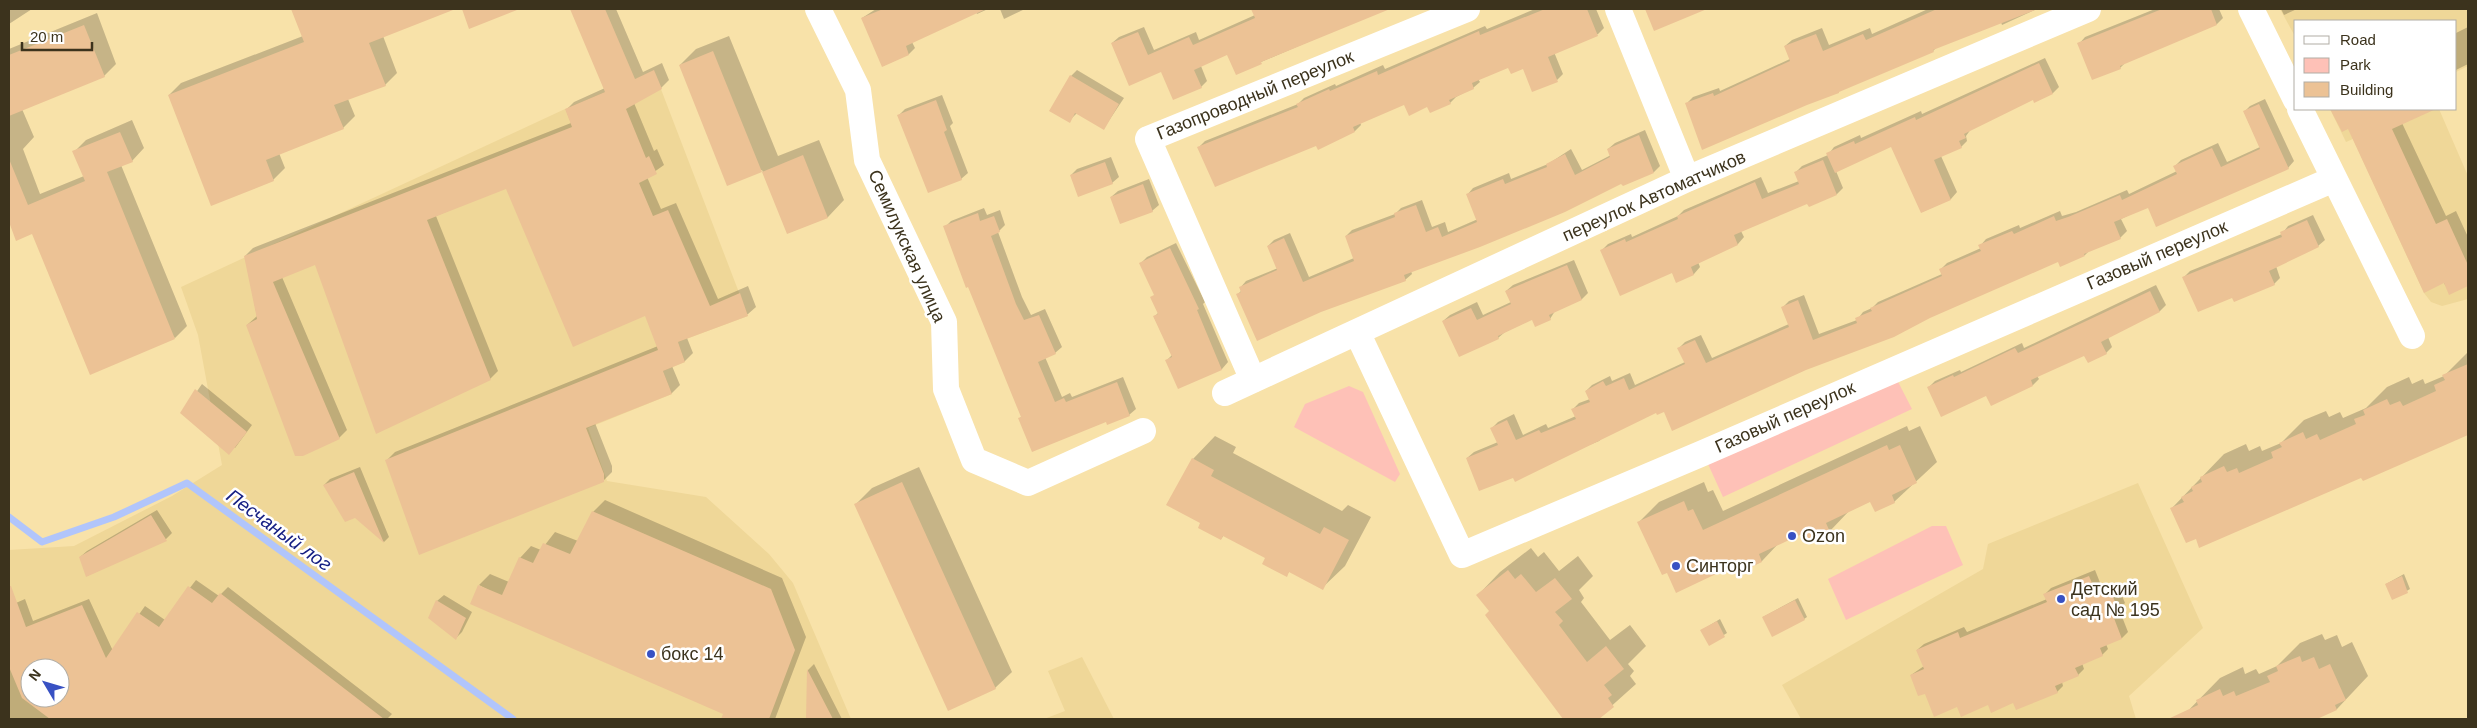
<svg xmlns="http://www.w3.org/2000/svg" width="2477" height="728" viewBox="0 0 2477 728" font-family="Arial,sans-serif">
  <rect width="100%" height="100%" fill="#f8e2a9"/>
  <path fill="#efd798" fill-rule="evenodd" d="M2280,9h188v57l-12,6v-51h-160v17z
    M654,71l94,245 -70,26 7,20 -22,9 9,23 -84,34 19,53 99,16 63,57 24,29 58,136h-842v-169l65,-4 98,-50 50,-31 -24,-130 -17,-48 384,-178zM30,668h30v30h-30z
    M2330,109h109l29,67v123l-26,7 -11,-4 -7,-9 -71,-154 -7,3z
    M2138,483l65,145 -74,68 7,23h-335l-19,-34 201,-116 5,-25z
    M1082,657l32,62h-70l21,-8 -17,-40z"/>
  <path fill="#fec1b7" d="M1892,370l20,39 -189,88 -20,-44z
    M1349,386l14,6 37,82 -5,8 -101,-55 11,-23z
    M1932,526h14l17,39 -117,55 -18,-41z"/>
  <path fill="#0003" fill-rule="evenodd" d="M9,9h23l-23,15z
    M292,9h161l-70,27 14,37 -12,12 -37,14 7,17 -12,12 -64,25 6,15 -12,12 -104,-85 12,-12 122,-47z
    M463,9h54l-47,18z
    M571,9h45l27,63 19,-9 7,17 -8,8 -27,15 20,48 3,-2 7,16 -17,12 14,32 15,-6 42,96 30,-13 8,21 -8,7 -61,24 6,15 -8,8 -13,5 8,19 -8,8 -77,30 17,43v6l-9,9 -216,-21 8,-8 263,-106 -12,-31 -140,-128 -70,29 62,155 -8,8 -174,-116 -34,14 65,153 -8,8 -92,-113 10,-9 -12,-60 8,-8 318,-125 -5,-13 8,-8 31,-14z
    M876,9h112l-11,5 -1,-2 -64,30 3,6 -6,6 -26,12 -21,-48z
    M1000,9h25l-21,10z
    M1253,9h132l-124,53 -33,-9 -27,13 6,15 -6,6 -39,-16 -50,-28 7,-6 25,-10 10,23 42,-18 3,8 56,-25z
    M1535,9h61l8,19 -6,6 -44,18 9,22 -6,6 -33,-12 -15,-2 -31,13 2,3 -7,6 -17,9 -6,6 -22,3 -23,-3 -45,19 1,3 -6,6 -37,17 -2,-4 -117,3 6,-6 93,-37 6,-6 31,-14 1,2 47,-21 2,4 100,-43 2,3z
    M1928,9h109l-35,16 -1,-3 -64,25 -4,4 -246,52 6,-6 26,-9 1,3 70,-32 -5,-13 7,-6 30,-12 7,17 41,-17 2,6z
    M2155,9h64l4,9 -6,6 -91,38 -6,6 -41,-24 6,-7z
    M2281,9h16l-13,6z
    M97,13l19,51 -12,12 -82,33 12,28 -11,12 17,45 44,-18 -10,-24 12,-12 46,-20 12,28 -12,13 -11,4 66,161 -12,12 -142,-106 -16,7 -8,-20v-170z
    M2468,27v37l-12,6v-37z
    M729,36l49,120 41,-16 25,60 -16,17 -40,16 -26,-63 -34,14 -48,-119 16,-16z
    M2045,58l14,29 -6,6 -18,8 -1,-3 -63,31 -5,7 1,5 -6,6 -20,9 16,36 -6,7 -29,13 -30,-67 -56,26 7,17 -6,6 -28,12 -1,-4 -67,29 3,6 -6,7 -40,18 2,5 -6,7 -17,7 -5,-9 -70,-22 6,-6 23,-10 1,3 46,-21 6,-6 77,-33 7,16 31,-12 -3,-9 6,-6 26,-11 6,-8 26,-12 1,3 60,-27 1,3z
    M1077,70l47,28 -20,30 -27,-15 -8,8 2,-45z
    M942,95l11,28 -3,3 18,47 -7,6 -62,-64 6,-6z
    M2265,99l29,62 -6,7 -140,38 -27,13 6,12 -7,7 -31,13 -4,4 -26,5 -395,150 -7,1 -52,24 -6,6 -85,35 -47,-18 7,-6 24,-10 -6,-14 6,-6 16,-8 9,21 23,-11 2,4 28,-12 -3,-7 6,-6 11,-4 -4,-8 6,-6 18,-9 2,5 18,-8 5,12 50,-23 -6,-14 6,-6 16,-7 11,23 77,-34 -6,-17 6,-6 15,-6 15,39 38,-14 6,-8 9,-4 6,-6 64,-28 -1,-5 6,-6 34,-15 -1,-2 6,-7 33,-14 1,3 40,-17 2,5 14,-4 51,-22 2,4 48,-23 -2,-5 6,-6 37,-17 9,19 33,-15 -16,-35 6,-6z
    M2332,109h102l-32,14 44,93 10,-5 12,26v47l-18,9 -101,-166 -7,3z
    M1645,130l15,36 -6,6 -31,13 -1,-3 -211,89 1,3 -7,6 -167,14 3,-3 -1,-3 6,-7 32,-13 -10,-22 6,-6 16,-7 19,44 45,-19 -8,-22 6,-6 43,-16 6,-6 21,-8 10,27 13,-5 3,10 30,-13 -11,-24 6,-7 36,-15 2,6 37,-15 23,-15 11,21 29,-15 -3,-6 7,-6z
    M1111,157l8,20 -7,6 -41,-8 6,-6z
    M1149,179l10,26 -7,6 -41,-14 7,-6z
    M984,208l3,7 13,-5 5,15 -7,7 24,65 9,18 14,-6 17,38 -7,6 -10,4 17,40 8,-4 2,4 51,-20 13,32 -7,6 -23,5 -86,-2 2,-2 -77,-189 6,-6z
    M2313,215l12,25 -7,6 -42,20 4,12 -6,6 -41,12 -49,-19 6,-6 92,-37 6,-8z
    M1176,243l29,59 -2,2 25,58 -6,7 -43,18 -12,-27 5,-5 -18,-38 5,-5 -4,-18 -14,-31 6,-6z
    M1574,260l14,33 -6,6 -27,12 -5,8h-18l-27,13 -7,6 -55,-17 7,-6 27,-13 6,13 28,-13 -5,-11 7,-6z
    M2156,285l10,20 -6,6 -52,26 4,10 -6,6 -21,1 -48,22 2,3 -6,6 -47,9 -57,-7 6,-6 25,-11 1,2 61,-29 2,5z
    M2468,352v82l-105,45 -1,-3 -166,61 -24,-29 52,-54 22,-10 3,7 11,-5 2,5 19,-8 23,-23 22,-9 3,6 11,-5 3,6 23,-10 21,-21 22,-10 3,7 11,-5 2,5 19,-8z
    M202,384l50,41 -17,23 -53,-35z
    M1907,426l2,5 11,-5 17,36 -43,40 -23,-1 -22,10 -19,20 -20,9 -5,-9 -26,12 -17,18 -20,9 -4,-8 -70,9 -29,-49 20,-20 45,-20 4,10 5,-2 10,21z
    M1215,436l21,11 -3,6 109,58 6,-6 23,12 -26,49 -23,22 -32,-17 -4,4 -19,-17 -43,-23 -3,4 -19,-16 -9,-64z
    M360,467l29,70 -5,5 -60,-57 6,-6z
    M919,467l93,205 -17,16 -139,-184 16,-16z
    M605,500l177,78 24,59 -31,82h-52l1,-6 -245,-128 11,-11 19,8 11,-24 11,-12 10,4 14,-18 23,9 15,-29z
    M157,510l15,23 -6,6 -79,37 -7,-19 7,-6z
    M1531,548l7,9 6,-5 15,19 19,-15 15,20 -14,14 5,8 -3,4 29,38 20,-15 16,21 -18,18 6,7 -4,5 6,8 -39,35h-32l-79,-104 4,-4 -12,-16 22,-23z
    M2095,570l8,20 14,-6 8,19 -6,6 9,23 -6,6 -16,6 2,5 -6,6 -20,8 2,6 -6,6 -16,7 1,4 -6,6 -43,10 -56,4 -33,-14 -14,-17 13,-9 -7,-16 7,-6 40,-17 3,5 80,-33 -2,-5 6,-6z
    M2404,574l6,15 -17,10 -7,-15z
    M196,580l23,16 9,-9 164,127 -5,5h-378v-113l16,-7 8,22 56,-22 24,52 32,-45 20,14zM30,668h30v30h-30z
    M444,595l28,17 -10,20 -6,6 -19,-37z
    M1798,598l9,19 -3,2 -41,-2z
    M1720,619l7,14 -18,11 -7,-14z
    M2322,634l3,6 12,-5 5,12 10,-5 16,34 -31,33 -24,10h-133l40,-41 23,-11 2,7 11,-5 3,5 18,-8 23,-23z
    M814,664l28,55h-34v-49z"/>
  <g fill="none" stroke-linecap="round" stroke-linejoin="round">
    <path stroke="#b1c5fb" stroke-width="7" d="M9,517l33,25 72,-25 73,-34 326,236"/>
  </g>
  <path fill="#ecc295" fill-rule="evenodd" d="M291,9l162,1 -84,33 17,43 -52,19 10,24 -78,31 8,21 -63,25 -43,-111 136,-53z
    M462,9h55v1l-48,19z
    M570,9h35l30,70 19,-9 8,19 -36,20 20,49 3,-2 8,18 -18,9 14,33 15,-6 42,96 30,-13 8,23 -70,26 7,20 -22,9 9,23 -86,34 18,46v8l-185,73 -34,-95 273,-110 -13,-34 -72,31 -67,-158 -79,31 64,160 -115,54 -61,-169 -42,17 67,157 -37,17h-8l-49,-131 11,-6 -13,-63 328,-129 -7,-18 40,-17z
    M883,9h103l-80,37 3,9 -27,12 -21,-49z
    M1251,9h139l-129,53 1,2 -26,11 -9,-20 -33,15 8,18 -29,12 -12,-28 -32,14 -18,-43 27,-11 10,23 41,-18 4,8 62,-27z
    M1545,9h42l11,27 -50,21 10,25 -26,10 -9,-23 -12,5 -3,-6 -36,15 2,6 -25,11 2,4 -21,9 -3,-6 -18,9 -5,-11 -51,22 2,5 -37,18 -2,-4 -101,41 -18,-40 101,-40 -2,-3 33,-15 1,2 47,-20 1,4 101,-44 1,4z
    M1645,9h62l-53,22z
    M1937,9l98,1 -102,40 1,2 -95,40v1l-32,12 -105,45 -17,-47 28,-10 1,3 76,-35 -6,-15 32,-12 7,17 40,-17 3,6z
    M2162,9h49l6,16 -97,41 1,3 -29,11 -15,-37z
    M84,25l21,52 -96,39v-61z
    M713,51l49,121 -35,14 -48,-121z
    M2039,63l14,31 -19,9 -1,-3 -69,34 2,4 -7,3 3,7 -28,12 17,40 -30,13 -30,-66 -56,26 -9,-20 28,-12 1,3 60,-27 1,3z
    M1070,75l49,29 -15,26 -29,-17 -5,10 -21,-12z
    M936,100l11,30 -3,2 18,48 -34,13 -31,-78z
    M2259,104l30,65 -133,58 -8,-19 -34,14 7,17 -37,15 1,2 -25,11 -2,-5 -128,56 -36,19 -88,33 -134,61 -8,-19 -7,3 -1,-2 -141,69 -2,-4 -34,13 -13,-33 32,-13 -8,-17 17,-8 9,20 23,-10 2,3 35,-14 -5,-10 19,-7 -5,-11 18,-10 3,5 18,-8 5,12 56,-26 -8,-16 18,-8 11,23 83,-36 -8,-20 17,-7 15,40 44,-17 -2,-5 17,-7 -2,-3 72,-32 -3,-7 42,-18 -3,-6 34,-14 2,3 40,-18 2,5 12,-4 52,-22 2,5 55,-26 -4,-8 39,-18 9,19 39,-18 -17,-38z
    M2330,109h106l-44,20 44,95 11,-5 21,46v21l-19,9 -5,-12 -20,10 -76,-164 -6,3z
    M120,132l13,30 -26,10 68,167 -85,36 -58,-141 -16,7 -7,-19v-63l19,46 57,-24 -13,-30z
    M1639,135l15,38 -31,13 -2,-2 -56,28 -85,35 -76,28 2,6 -85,31 -64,29 -21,-47 5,-2 -2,-5 38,-17 -10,-24 17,-8 19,44 51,-21 -9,-25 50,-19 -1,-4 22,-8 10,27 12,-5 4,10 35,-15 -11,-28 37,-15 2,5 42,-17 -1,-3 19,-10 10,21 35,-18 -3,-8z
    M803,155l25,63 -41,16 -25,-62z
    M1823,160l14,35 -28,12 -2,-3 -73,31 4,10 -47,22 3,8 -18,8 -4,-10 -52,23 -20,-46 25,-11 1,3 52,-23 -1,-3 78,-34 7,17 37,-15 -5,-12z
    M1105,162l8,22 -35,13 -8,-22z
    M1143,184l10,28 -33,12 -10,-27z
    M978,213l2,8 14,-5 6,16 -9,4 25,68 8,16 15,-5 17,39 -18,8 17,40 9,-4 2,4 51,-20 13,34 -23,9 -1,-3 -74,30 -14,-34 3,-1 -53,-130 -2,1 -23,-62z
    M2307,220l12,27 -50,24 6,14 -41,17 -2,-4 -34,14 -16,-35 100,-40 -2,-5z
    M1170,248l29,61 -2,1 25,60 -44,19 -13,-29 7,-3 -19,-41 5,-2 -8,-17 4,-2 -15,-32z
    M1567,265l15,35 -33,15 2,5 -16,7 -3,-7 -34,16 1,3 -40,18 -17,-36 29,-13 6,12 34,-16 -6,-13z
    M2150,291l10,21 -59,30 6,12 -19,9 -4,-7 -53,24 2,6 -42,20 -5,-10 -45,21 -14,-30 26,-12 1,2 61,-29 3,5z
    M2468,364v71l-105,46 -2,-3 -162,70 -3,-9 -10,4 -16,-35 14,-6 -3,-5 12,-6 -2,-4 11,-5 -2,-5 24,-11 3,6 10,-4 2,5 34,-15 -2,-6 11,-5 -3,-4 24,-11 3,7 11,-5 3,6 36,-16 -2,-5 11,-4 -2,-5 24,-11 3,6 10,-4 3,5 33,-15 -2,-6 11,-5 -3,-5z
    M195,389l52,43 -18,23 -49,-42z
    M1887,445l2,5 11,-5 17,38 -25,12 3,8 -20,9 -5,-10 -44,21 4,9 -21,10 -5,-9 -45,21 3,8 -21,10 -4,-8 -61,29 -9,-20 -5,2 -25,-53 47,-21 4,10 5,-2 10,21z
    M1192,458l22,12 -3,6 109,58 4,-7 25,13 -26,50 -34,-18 -2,5 -25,-13 3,-6 -42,-22 -2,4 -23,-12 2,-5 -34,-18z
    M354,472l30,71 -29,-25 -10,4 -22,-37z
    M902,482l94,207 -48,22 -94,-207z
    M592,511l179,78 24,61 -26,69h-48l2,-5 -253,-110 8,-19 24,10 17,-38 14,6 10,-20 27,11z
    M151,515l16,26 -81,36 -7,-20z
    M1508,570l7,9 6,-5 15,18 19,-14 17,21 -17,13 8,9 -4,4 28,37 19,-16 18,23 -20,16 8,10 -4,3 6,9 -15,12h-36l-78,-104 4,-4 -13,-16z
    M2089,576l8,19 13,-5 9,21 -7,2 10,26 -22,9 3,8 -28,12 4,8 -24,10 3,7 -42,17 -3,-7 -22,10 -3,-8 -27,12 -4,-10 -23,10 -9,-23 -7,2 -8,-21 14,-6 -8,-19 42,-18 2,6 87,-36 -4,-8z
    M2402,576l6,17 -16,7 -7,-16z
    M9,586h2l15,41 56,-22 24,53 31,-46 22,15 29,-41 24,17 8,-10 164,126h-334l-28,-21 -13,-31zM30,668h30v30h-30z
    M436,600l30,18 -10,22 -28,-22z
    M1795,600l10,20 -33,17 -10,-20z
    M1717,621l8,16 -16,9 -9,-16z
    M2300,656l2,6 12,-5 5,12 11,-5 16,36 -11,5 2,5 -20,9h-149l30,-14 -2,-5 24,-11 3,7 11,-5 2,5 34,-14 -3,-6 11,-5 -2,-5z
    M807,669l26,50h-27z"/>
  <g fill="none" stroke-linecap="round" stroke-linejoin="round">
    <path stroke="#fff" stroke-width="26" d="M818,9l40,81 9,70 77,162 2,67 28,71 54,23 115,-52
      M1618,9l69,170
      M2251,9l45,91
      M2300,109l112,227
      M1357,332l105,223 241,-102 631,-274
      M1253,380l-105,-241 319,-130
      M1225,393l462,-214 401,-170"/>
  </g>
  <g fill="#3851c3" stroke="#fff" stroke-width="2">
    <circle cx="1792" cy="536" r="5"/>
    <circle cx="1676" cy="566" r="5"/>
    <circle cx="2061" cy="599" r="5"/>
    <circle cx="651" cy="654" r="5"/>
  </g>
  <g text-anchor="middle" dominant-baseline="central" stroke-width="5" stroke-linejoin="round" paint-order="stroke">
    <g font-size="18" fill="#3c331d" stroke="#fff">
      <text transform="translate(1255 95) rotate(-22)">Газопроводный переулок</text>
      <text transform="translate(1654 196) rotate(-24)">переулок Автоматчиков</text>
      <text transform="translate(907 246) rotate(66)">Семилукская улица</text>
      <text transform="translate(2157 255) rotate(-23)">Газовый переулок</text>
      <text transform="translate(1785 417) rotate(-24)">Газовый переулок</text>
    </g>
    <g font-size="18" fill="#3c331d" stroke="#fff" text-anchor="start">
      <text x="1802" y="536">Ozon</text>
      <text x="1686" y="566">Синторг</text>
      <text x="2071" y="589">Детский<tspan x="2071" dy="21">сад № 195</tspan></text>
      <text x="661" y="654">бокс 14</text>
    </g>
    <g font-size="19" font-style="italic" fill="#162083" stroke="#fff">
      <text transform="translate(279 530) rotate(36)">Песчаный лог</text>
    </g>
  </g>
  <rect width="2477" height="728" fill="none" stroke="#3c331d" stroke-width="20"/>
  <rect x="2294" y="20" width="162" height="90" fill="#ffffff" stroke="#b1ada5"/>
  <rect x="2304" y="36" width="25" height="8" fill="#ffffff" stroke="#b1ada5"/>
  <text x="2340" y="45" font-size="15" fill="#3c331d">Road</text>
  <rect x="2304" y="58" width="25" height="15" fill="#fec1b7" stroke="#b1ada5"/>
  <text x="2340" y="70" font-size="15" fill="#3c331d">Park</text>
  <rect x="2304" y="82" width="25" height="15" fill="#ecc295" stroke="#b1ada5"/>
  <text x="2340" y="95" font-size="15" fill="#3c331d">Building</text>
  <g transform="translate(45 683) rotate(308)"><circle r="24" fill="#ffffff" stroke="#b1ada5"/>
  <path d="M0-4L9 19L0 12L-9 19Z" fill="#3851c3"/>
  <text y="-8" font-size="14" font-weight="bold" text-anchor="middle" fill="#3c331d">N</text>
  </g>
  <path d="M22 42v8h70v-8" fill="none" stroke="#3c331d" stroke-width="2.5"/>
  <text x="30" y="42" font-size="15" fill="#3c331d" stroke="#ffffff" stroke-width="4" paint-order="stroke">20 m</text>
</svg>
